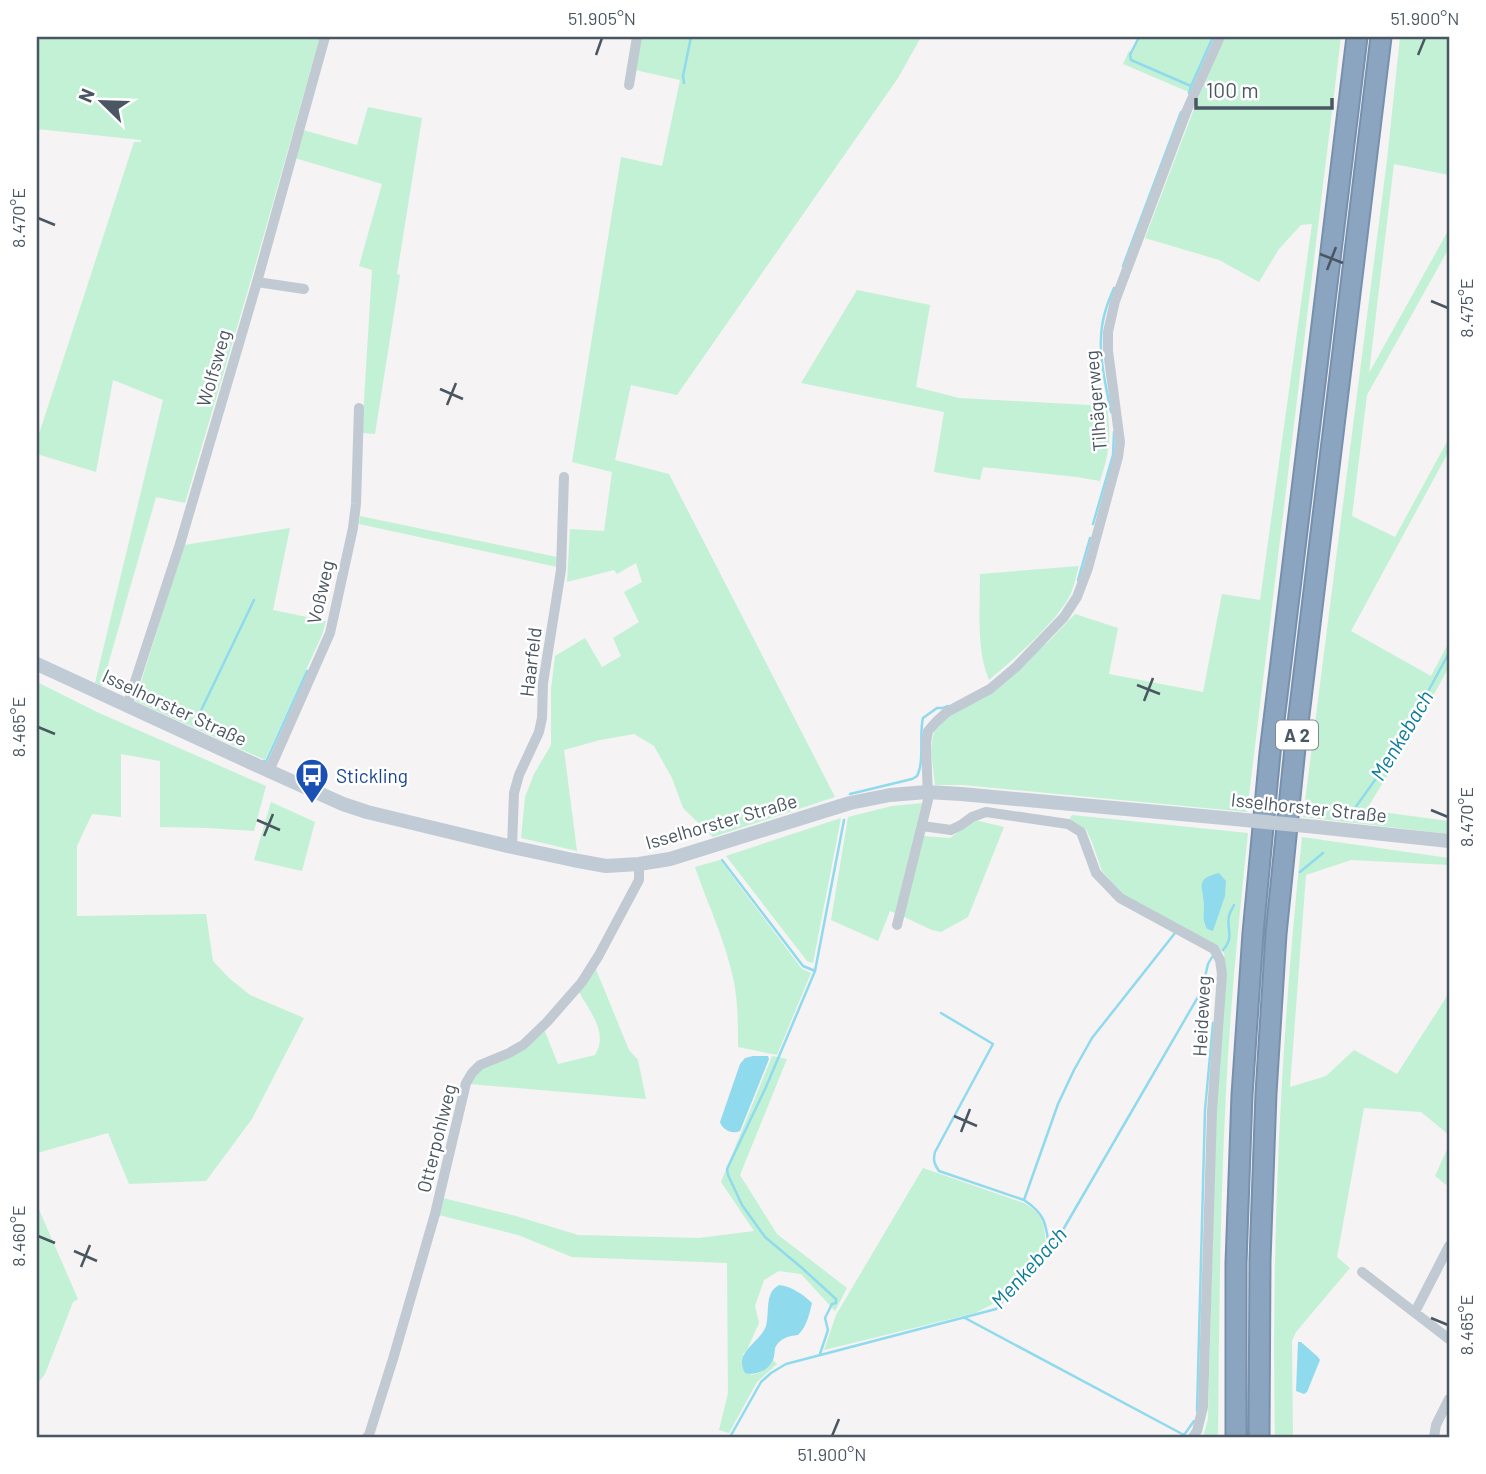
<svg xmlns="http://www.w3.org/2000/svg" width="1486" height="1474" viewBox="0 0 1486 1474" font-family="Barlow,sans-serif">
  <rect width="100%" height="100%" fill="#f5f3f3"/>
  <path fill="#c3f1d5" d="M37,37h283l-69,243 -66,223 -29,-6 -54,189 -7,-3 68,-283 -50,-20 -17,92 -59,-18v-14l97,-298h7v-2l-104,-11z
    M641,37h280l-23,41 -221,317 -46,-10 -16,75 54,14 166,323 -122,40 -30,-29 -11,-30 -18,-32 -20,-12 -34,6 -36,10 13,101 -56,-13 4,-41 9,-23 17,-29v-56l4,-33 30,-18 17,29 19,-11 -8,-18 26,-16 -15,-30 18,-10 -6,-19 -19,11 -3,-4 -47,12 3,-53 34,2 8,-59 -40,-10 49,-305 41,9 18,-86 -45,-10z
    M1139,37h78l-26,56 -68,-29 6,-13 4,1z
    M1225,37h116l-94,775 -284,-27h-28c-2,-23 -8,-41 3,-62l110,-81 27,-28 43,14 -9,46 94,18 19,-98 38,6 52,-376 -11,1 -22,24 -20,33 -40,-22 -74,-22 54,-142z
    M1400,37h49v138l-55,-11 -25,209 80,-144v19l-82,147 -15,121 43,21 54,-99v13l-98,180 80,45 18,-34v25l-48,87 -35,56 83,11v13l-146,-17 84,-657z
    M368,107l54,11 -25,156 3,1 -25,159 -13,-1 10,-163 -13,-4 23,-82 -87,-26 8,-28 54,15z
    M857,290l73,15 -14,82 43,11 148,8c4,31 3,45 -7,75l-23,-4 -94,-10 -3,13 -46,-8 10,-60 -143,-29z
    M360,516l197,41v10l-198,-43z
    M290,528l-17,82 53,11 -4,14 -57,125 -130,-59 49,-156z
    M1079,566c-3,9 -4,18 -8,27 -11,26 -59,68 -82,87 -13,-30 -9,-73 -9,-106z
    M37,682l62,31 167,73 -12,45 -46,-3 -48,-1v-66l-39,-7v63l-29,-3 -15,32v70l129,-2 7,47 16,17 21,17 54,23 -52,101 -46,62 -77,3 -21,-51 -71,20z
    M271,802l44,20 -13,49 -48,-11z
    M922,803l-27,110 -5,-2 -12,30 -47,-21 17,-103 44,-11z
    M1072,815l176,18c-9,86 -18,173 -22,259 -6,115 -7,230 -8,345h-15l5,-18 8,-307 10,-136 -2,-23 -9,-7 -93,-52 -20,-23 -9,-26 -7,-16 -17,-9z
    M841,818l-28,145 -6,-2 -81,-105z
    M975,820l29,7 -36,90 -27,15 -9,-2 -30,-14 21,-80 27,2z
    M1302,837l147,21v7l-98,-5 -45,15 -16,212 36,-11 28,-26 43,24 52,-81v142l-28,-23 -57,-4 -27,149 13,11 -54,64 -4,9 1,96h-18c-4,-200 6,-401 27,-600z
    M720,860l82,109 9,4 -34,82 -39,-8c0,-21 0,-44 -4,-65 -8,-40 -26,-77 -39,-115z
    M595,967l34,83 9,10 8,39 -177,-15 14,-16 61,-39 14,35 37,-9c14,-22 -5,-43 -16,-63z
    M772,1056l15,3 -47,116 37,59 70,54 -12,23 -34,-37 -22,-3 -15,9 -9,26 4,17 -12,27 -4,4 8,21 8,-2 14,-13 4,4 -20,18 -28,51 -10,-3 9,-37 -1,-130 -155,-6 -54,-22 -79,-20 4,-17 73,18 62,19 121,3 55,-7 -33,-49z
    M1449,1145v42l-14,-11z
    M923,1168l101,35c21,12 20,22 22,44l-34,38 -21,20 -16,8 -151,37 12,-35z
    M37,1205l41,94 -5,3 -28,72 -8,10z"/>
  <path fill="#90daee" d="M1219,873l7,8 -1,15 -12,35 -6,-2c-5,-10 -3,-14 -3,-24 -1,-19 -10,-26 15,-32z
    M753,1056h15l1,3 -29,72c-8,4 -18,-2 -20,-9l20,-58 5,-6z
    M779,1285c12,1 25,10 33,18 -3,12 -5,23 -14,32 -10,1 -18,3 -23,13 0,1 -1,11 -2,12 -5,11 -18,16 -28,13 -12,-21 15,-30 21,-47 4,-14 -2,-33 13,-41z
    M1298,1342h3l17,15 2,3 -13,32 -3,2 -8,-3z"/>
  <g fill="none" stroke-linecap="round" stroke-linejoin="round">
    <path stroke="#90daee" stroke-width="2.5" d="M1139,37l-9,18 1,5 60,26
      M684,83l-1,-7 8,-39
      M1189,93l2,-7 22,-49
      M1123,266l58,-154
      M1111,412c-7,-34 -16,-70 -5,-103 2,-7 5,-14 8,-21
      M1093,524l20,-69 1,-23
      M1078,580l12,-42
      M196,721l58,-121
      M264,761l2,1 41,-91
      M850,794l62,-15c5,-3 5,-2 7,-8 5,-14 0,-36 4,-53l14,-10h6l5,-2
      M1350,815l45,-63 54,-99
      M722,860l81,106 12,5
      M1300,872l23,-19
      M1223,950c12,-14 3,-20 6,-34 1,-4 3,-7 5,-11
      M941,1013l52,31 -58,108c-2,8 -1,12 4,19l85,29
      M1049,1247c-3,-24 -4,-33 -25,-47l34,-96 16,-34 18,-32 83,-105
      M965,1318l219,117 10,-14
      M820,1354l8,-24 -3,-12 7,-14 4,-1v-4l-34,-31 -37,-31 -23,-32 -14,-30 -1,-6 39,-82 49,-116 29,-151
      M1197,1411l8,-301 8,-87
      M730,1437l31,-55 10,-9 15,-9 210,-55 64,-74 142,-245 6,-26 4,-7"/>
    <defs>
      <path id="highway" d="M1236,1437v-174l6,-168 11,-162 17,-180 87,-716
        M1259,1437l1,-177 6,-167 10,-159 19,-186 86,-711"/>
    </defs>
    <use href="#highway" stroke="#7690ad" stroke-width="23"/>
    <path stroke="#c1cad2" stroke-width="10" d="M629,85l8,-48
      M257,282l47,7
      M127,706l53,-162 77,-262 68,-245
      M269,771l61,-138 23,-105 3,-24 3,-96
      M922,826l29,4 10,-5 11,-8 14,-5 82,12 13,8 15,41 24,25 94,51 6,11 2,14 -10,137 -9,296 -6,24 -4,6
      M512,847l2,-54 5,-18 20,-43 3,-14 1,-35 18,-113 3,-93
      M897,925l31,-125 -2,-58 2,-11 8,-9 11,-10 43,-23 26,-22 48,-50 13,-20 11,-29 30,-111 2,-15 -12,-91v-19l7,-31 72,-191 33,-73
      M1362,1272l87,67
      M1415,1312l34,-66
      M367,1437l2,-2 24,-76 42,-145 31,-131 6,-10 8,-8 29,-12 14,-8 24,-23 35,-40 17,-27 40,-75v-16
      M1434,1437l2,-12 13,-26"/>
    <path stroke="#c1cbd6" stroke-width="14" d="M37,664l232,107 74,33 24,8 145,35 61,13 33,6 33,-2 31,-5 180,-56 40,-8 37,-3 34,2 274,25
      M1317,827l132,14"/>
    <use href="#highway" stroke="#8ba5c1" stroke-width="19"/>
    <path stroke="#c1cbd6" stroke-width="14" d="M1235,819l82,8"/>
  </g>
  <path fill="none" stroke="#4a5661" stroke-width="2.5" d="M596,55l6,-17M1418,55l7,-17M38,218l17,7M1320,254l23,9M1327,270l9,-23M1431,301l17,7M440,389l23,10M447,405l9,-22M1137,685l23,9M1144,701l9,-23M38,727l17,7M1431,810l17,7M257,820l23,10M264,836l9,-22M954,1116l23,10M961,1132l9,-23M38,1236l17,7M74,1251l23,10M81,1267l9,-22M1431,1318l17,7M832,1436l7,-17"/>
  <defs>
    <symbol id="bus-pin" viewBox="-11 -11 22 30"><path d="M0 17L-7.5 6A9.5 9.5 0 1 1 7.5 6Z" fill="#1a4fb4" stroke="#fff"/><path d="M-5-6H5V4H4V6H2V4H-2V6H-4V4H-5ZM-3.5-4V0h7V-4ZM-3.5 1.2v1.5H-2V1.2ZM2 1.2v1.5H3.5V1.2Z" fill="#fff"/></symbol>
  </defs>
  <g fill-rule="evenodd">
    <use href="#bus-pin" x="293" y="756" width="38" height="52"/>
  </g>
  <g text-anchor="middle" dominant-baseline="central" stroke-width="5" stroke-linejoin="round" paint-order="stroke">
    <rect fill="#fff" stroke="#808990" stroke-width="2" x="1276" y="720.5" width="42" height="29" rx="5"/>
    <g font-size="18" font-weight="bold" fill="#4a5661">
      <text x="1297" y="735">A 2</text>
    </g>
    <g font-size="19" fill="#4a5661" stroke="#fff">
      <text transform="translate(213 368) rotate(-74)">Wolfsweg</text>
      <text transform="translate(1095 401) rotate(-95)">Tilhägerweg</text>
      <text transform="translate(320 592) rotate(-77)">Voßweg</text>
      <text transform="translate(530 662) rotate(-83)">Haarfeld</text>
      <text transform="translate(175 707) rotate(25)">Isselhorster Straße</text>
      <text transform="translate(1309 807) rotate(6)">Isselhorster Straße</text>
      <text transform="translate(721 821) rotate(-16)">Isselhorster Straße</text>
      <text transform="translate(1201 1016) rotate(-87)">Heideweg</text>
      <text transform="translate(436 1138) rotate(-76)">Otterpohlweg</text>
    </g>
    <g font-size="19" fill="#164399" stroke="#fff" text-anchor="start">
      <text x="336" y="775">Stickling</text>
    </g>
    <g font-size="21" font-style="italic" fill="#0c7c9b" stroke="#fff">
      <text transform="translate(1401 735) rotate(-59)">Menkebach</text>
      <text transform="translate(1028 1267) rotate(-48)">Menkebach</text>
    </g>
  </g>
  <rect width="1486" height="1474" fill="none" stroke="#ffffff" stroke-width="77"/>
  <g transform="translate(102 102) rotate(293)" stroke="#ffffff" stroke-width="5" paint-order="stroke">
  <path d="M0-5L12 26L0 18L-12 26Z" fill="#4a5661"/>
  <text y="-10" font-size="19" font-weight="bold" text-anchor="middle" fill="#4a5661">N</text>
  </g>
  <path d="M1196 98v10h136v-10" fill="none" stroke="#4a5661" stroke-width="3.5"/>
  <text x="1206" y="98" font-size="21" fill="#4a5661" stroke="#ffffff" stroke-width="5" paint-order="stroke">100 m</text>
  <rect x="38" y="38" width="1410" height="1398" fill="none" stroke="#4a5661" stroke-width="2.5"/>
  <g font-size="18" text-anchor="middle" fill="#4a5661">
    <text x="602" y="25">51.905°N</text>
    <text x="1425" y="25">51.900°N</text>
    <text transform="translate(19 218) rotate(-90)" y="6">8.470°E</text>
    <text transform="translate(1467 308) rotate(-90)" y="6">8.475°E</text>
    <text transform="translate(19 727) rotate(-90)" y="6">8.465°E</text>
    <text transform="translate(1467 817) rotate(-90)" y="6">8.470°E</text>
    <text transform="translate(19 1236) rotate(-90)" y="6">8.460°E</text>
    <text transform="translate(1467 1325) rotate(-90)" y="6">8.465°E</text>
    <text x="832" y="1461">51.900°N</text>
  </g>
</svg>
